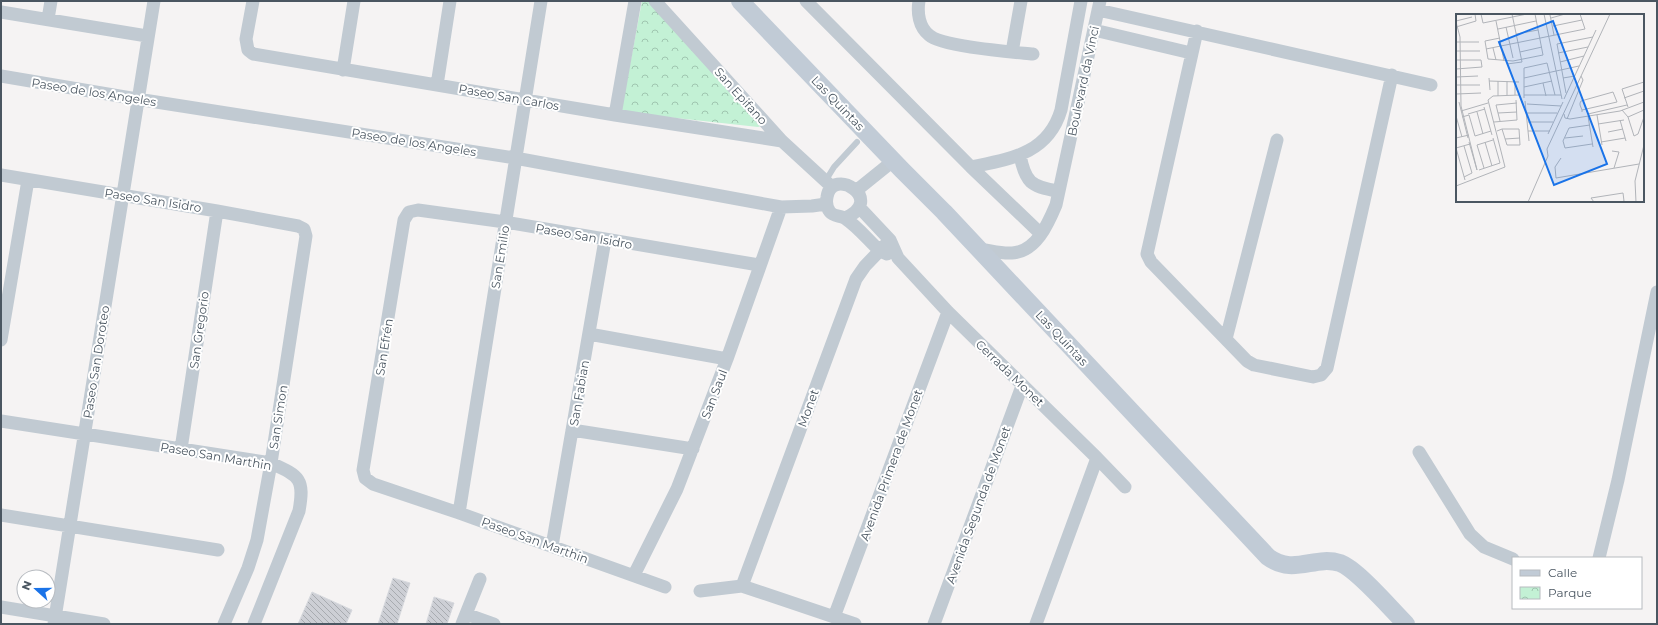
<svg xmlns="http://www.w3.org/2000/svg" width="1658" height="625" viewBox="0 0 1658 625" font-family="Montserrat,sans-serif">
  <defs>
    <pattern id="park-crowns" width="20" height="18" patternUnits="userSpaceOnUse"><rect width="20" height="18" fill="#c3f1d5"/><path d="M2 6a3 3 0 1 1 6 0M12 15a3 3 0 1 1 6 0" fill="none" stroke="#a0c6b0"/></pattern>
    <pattern id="building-back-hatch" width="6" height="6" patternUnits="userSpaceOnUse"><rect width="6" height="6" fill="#cdcfd5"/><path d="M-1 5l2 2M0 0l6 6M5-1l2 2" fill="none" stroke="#a8abb0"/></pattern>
  </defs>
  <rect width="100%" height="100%" fill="#f5f3f3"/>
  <path fill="url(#park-crowns)" d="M642,1h9l113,124 -6,2 -137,-15z"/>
  <path fill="url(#building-back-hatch)" stroke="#d7d9de" d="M393,578l17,5 -13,41h-19z
    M312,592l40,18 -6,14h-48z
    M434,597l20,6 -7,21h-21z"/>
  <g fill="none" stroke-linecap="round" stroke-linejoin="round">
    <path stroke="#c1cad2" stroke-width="6" d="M826,180l8,-13 23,-25"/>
    <path stroke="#c1cad2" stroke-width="13" d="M253,1l-7,38 2,11 5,4 362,61 167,26
      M655,1l127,140 50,46
      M806,1l165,166 70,67
      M919,1c-2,12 0,26 10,34 13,12 84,17 104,19
      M1098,10l333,75
      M1,12l146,24
      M48,19l3,-18
      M1094,30l97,23
      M1197,31l-50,223 4,8 96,99 7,4 59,12 8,-2 6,-7 65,-293
      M1012,52l9,-51
      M343,70l11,-69
      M1,76l136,23 378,59 266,49 31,-1 14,-2
      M437,85l13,-84
      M615,115l20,-114
      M1020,155c5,27 11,32 38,36
      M971,167c39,-8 77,-13 90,-57l20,-109
      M1,175l216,36 81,15 6,3 2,7 -35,227 -14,77 -9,28 -24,56
      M857,190l36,-29
      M859,207l31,33 8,18 50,54 149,146 28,29
      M845,218c42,-18 -13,-53 -18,-21 -1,5 -1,10 3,15 4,5 11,3 16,7 12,8 23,22 34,32l7,3
      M978,249c11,1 23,5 34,4 24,-1 36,-29 44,-48l44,-204
      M589,334l138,25
      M1226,339l51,-199
      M1,340l27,-160
      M1,421l270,42c28,13 34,15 28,48l-45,113
      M572,430l121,19
      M181,449l36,-238
      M1419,452l51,82 14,13 29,12
      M459,513l82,-512
      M1,515l217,35
      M552,546l53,-306
      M1599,558l19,-78 39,-188
      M634,575l43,-86 50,-130 54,-152
      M742,586l114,-307 9,-13 25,-26
      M665,587l-206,-74 -86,-29 -8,-6 -2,-8 41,-250 5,-8 9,-2 87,12 254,43
      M700,591l42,-5 113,38
      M1,607l103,17
      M466,614l28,10
      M834,617l114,-305
      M54,624l100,-623
      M462,624l18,-45
      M934,624l88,-238
      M1036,624l61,-166"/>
    <path stroke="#c1cbd6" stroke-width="18" d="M740,1l162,169 42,42 324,345c26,19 46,-2 72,6 17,6 51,46 66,61"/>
  </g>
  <g text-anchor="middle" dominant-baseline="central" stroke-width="4" stroke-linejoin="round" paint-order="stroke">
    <g font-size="12" fill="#4a5661" stroke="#fff">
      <text transform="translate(1083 81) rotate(-78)">Boulevard da Vinci</text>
      <text transform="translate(94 92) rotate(9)">Paseo de los Angeles</text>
      <text transform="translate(741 96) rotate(48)">San Epifano</text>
      <text transform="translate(509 97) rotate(10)">Paseo San Carlos</text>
      <text transform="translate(838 103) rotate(46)">Las Quintas</text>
      <text transform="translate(414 142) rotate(9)">Paseo de los Angeles</text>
      <text transform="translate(153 200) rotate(9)">Paseo San Isidro</text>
      <text transform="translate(584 236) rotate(10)">Paseo San Isidro</text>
      <text transform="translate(500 257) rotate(-81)">San Emilio</text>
      <text transform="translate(199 330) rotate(-82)">San Gregorio</text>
      <text transform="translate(1062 338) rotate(47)">Las Quintas</text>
      <text transform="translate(384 347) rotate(-81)">San Efrén</text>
      <text transform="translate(96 362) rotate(-81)">Paseo San Doroteo</text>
      <text transform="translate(1010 373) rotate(44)">Cerrada Monet</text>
      <text transform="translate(579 393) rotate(-80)">San Fabian</text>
      <text transform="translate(714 394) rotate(-69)">San Saul</text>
      <text transform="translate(808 408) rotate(-70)">Monet</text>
      <text transform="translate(278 417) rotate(-81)">San Simon</text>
      <text transform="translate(216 456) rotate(10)">Paseo San Marthin</text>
      <text transform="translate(891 465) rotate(-70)">Avenida Primera de Monet</text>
      <text transform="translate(978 505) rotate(-70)">Avenida Segunda de Monet</text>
      <text transform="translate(535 540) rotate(20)">Paseo San Marthin</text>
    </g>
  </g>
  <g transform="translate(1456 14)">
    <rect width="188" height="188" fill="#f5f3f3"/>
    <path fill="none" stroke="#b1b4b9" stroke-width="1" d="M25,0l2,9 44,-9M88,0l18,85M94,1l4,20M95,4l14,-4M0,7l16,-4M40,7l8,40M0,8l4,15 1,69 16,64M97,12l29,-6M0,13l20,-6 -1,-7M50,13l7,31M42,15l38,-8M60,20l22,-4M44,24l-15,3 3,18 25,2 30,-6 -8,-41M0,28h23M37,34l3,12M30,35l99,-20 -5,-15M0,37h24M64,38l22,-5M102,39l30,-6M0,46h25l1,7 -26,2M104,48l24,-6M51,50l15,-2 -10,-48M0,63l22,-1M33,64l1,12M68,64l55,-12M107,64l12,-2M33,67l30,1M51,67v14M59,68v13M87,69l3,13M0,71h24M68,73l28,-6M110,79l-9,-49 36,-7M0,80l25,-1M68,81h37M42,82v-15M68,84v-30l23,-5 8,32M168,84l20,-7M108,85l32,-69M69,87l4,40M3,88l9,36M71,90l34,2M28,93l8,28M172,93l-6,-18 22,-7M126,96l35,-8 -4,-10 -32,9 -1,2v2l2,5v2M166,96l6,7 6,19 4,-2 6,-17M5,97l27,-8M21,98l6,22M42,99l19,-1M71,99h30M12,100l17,-5M108,100l1,4 5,1 50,-8 24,-9M132,100l39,-9M141,101l5,30M0,102l6,21M132,102l5,31M6,103l7,-2 6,21 16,-5M172,103l16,-7M111,105l16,-39 -2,-4M164,106l6,21M44,107l-4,-16 21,-2M38,108l23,-2 -1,-20M72,108h25M142,110l26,-4M134,111l-21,3 -6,13 2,7 27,-4M41,117l5,-2h17l1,16h-13l-5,-16M72,117h22M152,118l15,-3M92,120l15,-32M0,124l13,-3M109,124l18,-2M49,125l15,-1M13,128l8,28M29,128l7,24M145,128l24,-4M8,132l8,27 -8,4M156,137l7,1 -5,16M105,144l-6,9 1,11 83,-14M28,154l-7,-23 16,-5M23,156l21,-7 -7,-25M9,166l-9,-32 14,-4M0,172l49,-19 -17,-67 5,-4 26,-1M72,188l20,-46 -1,-7 63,-135M138,188l-3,-4 32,-5 1,8 -3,1M180,188l-1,-21 9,-36"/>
    <path fill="#1a73e8" fill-opacity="0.15" stroke="#1a73e8" stroke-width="2" d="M97,7l54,143 -53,21 -55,-143z"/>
    <rect width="188" height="188" fill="none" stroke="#4a5661" stroke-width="2"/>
  </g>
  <rect width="1658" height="625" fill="none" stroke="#4a5661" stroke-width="4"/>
  <rect x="1512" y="557" width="130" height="52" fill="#ffffff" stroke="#b7bbc0"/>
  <rect x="1520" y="570" width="20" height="6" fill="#c1cbd6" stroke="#b7bbc0"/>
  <text x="1548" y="577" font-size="12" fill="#4a5661">Calle</text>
  <rect x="1520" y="587" width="20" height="12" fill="url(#park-crowns)" stroke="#b7bbc0"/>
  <text x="1548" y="597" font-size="12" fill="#4a5661">Parque</text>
  <g transform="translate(36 589) rotate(291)"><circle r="19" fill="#ffffff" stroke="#b7bbc0"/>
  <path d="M0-3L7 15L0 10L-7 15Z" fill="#1a73e8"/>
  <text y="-6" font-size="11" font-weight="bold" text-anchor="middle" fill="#4a5661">N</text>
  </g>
</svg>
